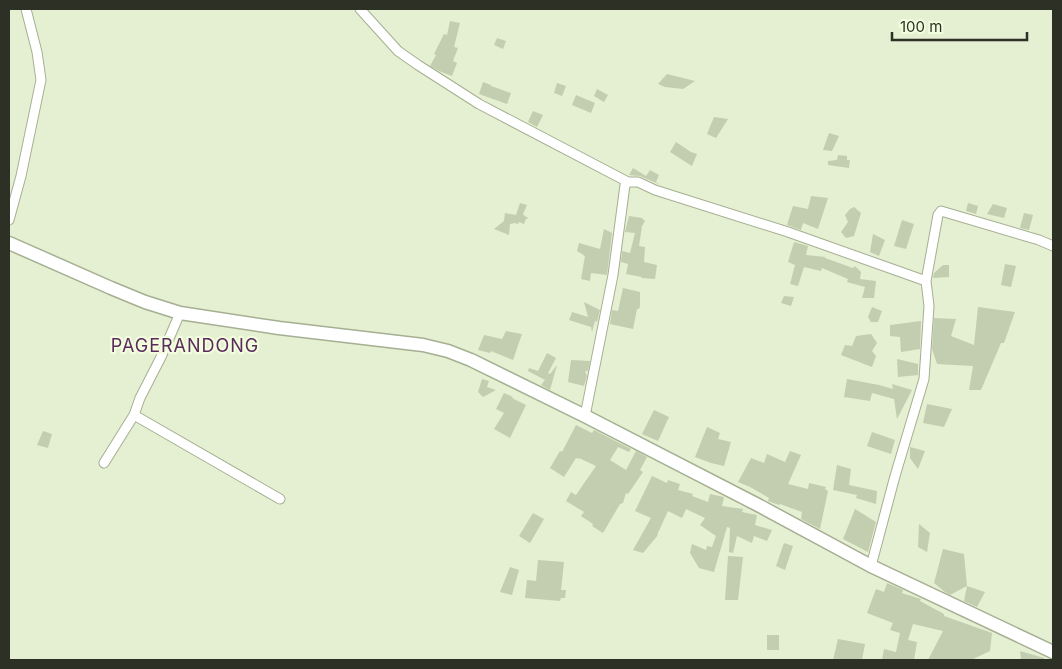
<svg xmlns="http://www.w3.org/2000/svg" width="1062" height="669" viewBox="0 0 1062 669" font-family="Inter,sans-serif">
  <rect width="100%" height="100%" fill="#e5efd1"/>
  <path fill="#c3cdaf" d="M450,21l10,2 -6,24 4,1 -5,13 4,2 -5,13 -13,-5 -9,-5 6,-11 -2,-1 10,-20 3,1z
    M497,38l9,3 -3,8 -9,-4z
    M667,74l28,7 -12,8 -18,-2 -7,-3z
    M483,82l8,3v1l20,7 -4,11 -28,-10z
    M557,83l9,3 -4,10 -8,-3z
    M597,89l11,6 -4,7 -10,-6z
    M576,95l19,8 -4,10 -19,-8z
    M533,111l10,4 -6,12 -9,-5z
    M714,117l14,2 -12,19 -9,-4z
    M829,133l10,3 -7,15 -9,-1z
    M676,142l15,10 6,2 -5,12 -22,-14z
    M838,155l9,1v4h3l-1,8 -21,-3v-4l9,-1z
    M633,168l13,8 4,-6 9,5 -3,7 5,3 -21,-9 -11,-1z
    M811,196l17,2 -10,31 -15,-6 -2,7 -14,-5 6,-19 15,3z
    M520,203l7,2 -4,9 3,3 3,1 -3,1 -2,5 -5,-2 -1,2 -3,-1 -5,1 -1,11 -15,-6 10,-8 1,-8 11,2z
    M968,203l10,3 -2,8 -10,-3z
    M993,204l14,4 -3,10 -17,-4z
    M854,207l7,6 -7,23 -8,2 -5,-6 7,-10 -3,-7 5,-6z
    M1024,213l9,2 -4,15 -9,-2z
    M629,216l13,2 3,3 -3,5 -3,20 6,1 -1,15 13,3 -2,14 -14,-1 1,-1 -16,-3 2,-10 -7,-2 1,-11 8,2 5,-20 -10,-1z
    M902,220l12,4 -8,25 -12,-3z
    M604,229l8,4 -5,42 -16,-2 -1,8 -9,-2 4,-23 -8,-5 2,-8 21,6z
    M873,234l12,6 -6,16 -9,-4z
    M794,242l14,4 -2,9 19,2v1l28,10 2,-2 6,6 -1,7 16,2 -2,17h-12l3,-11 -18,-5 1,-3 -26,-11 -1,3 -17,-4 -6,19 -8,-2 5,-19 -7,-3z
    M1005,264l11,2 -5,21 -10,-2z
    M943,265h6v12l-16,1 1,-5z
    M623,288l17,4v14l-1,3h-2l-4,20 -23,-5 2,-14 6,1z
    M784,296l10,1 -3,9 -10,-3z
    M584,302l16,8 -3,12 -2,-1 -3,11 -1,-5 -22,-7 3,-8 16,5z
    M872,307l10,4 -4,11h-7l-3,-5z
    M978,307l37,5 -11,31h-3l-20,47h-12l4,-24 -36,-2 -5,-15 2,-31 22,1 -5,17 23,9z
    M921,321l-1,28 -19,3 -1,-15 -10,-1v-11z
    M506,331l16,3 -9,26 -22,-9 -1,2 -12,-3 6,-15 18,4z
    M871,334l6,9 -5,8 4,5 -4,11 -31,-12 4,-10 7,1 4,-10z
    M547,353l9,5 -8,15 2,1 7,-9 -7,25 -9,-5 4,-5 -17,-9 1,-3 9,3z
    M897,359l21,5v11l-20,2z
    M571,360l19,1 -2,10h-3l2,5 -3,10 -16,-4z
    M482,379l7,2 -2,6 9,3 -13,7 -5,-5z
    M847,379l32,6 14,4 -1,-5 20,6 -15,29 -3,-20 -22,-6 -2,8 -26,-4z
    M504,393l9,4 -1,1 14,7 -16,33 -16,-9 10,-16 -8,-4z
    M927,404l25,5 -8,18 -21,-4z
    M654,410l15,7 -11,24 -16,-7z
    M576,425l16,8 2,-3 37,19 -2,3 -11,-5 -8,13 16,10 10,-19 11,6 -7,13 3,2 -15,22 -2,-1 -3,10 -3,1 -17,29 -11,-7 1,-2 -12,-8 3,-4 -18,-11 5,-9 5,3 20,-29 -17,-8v1l-3,-1 -12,19 -14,-9 10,-17 2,1z
    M707,427l13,6 -2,6 13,3 -7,24 -13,-3 -16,-6z
    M43,431l9,3 -4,14 -11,-3z
    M872,432l23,8 -4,14 -24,-8z
    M910,447l15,4 -7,18 -8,-11z
    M790,451l11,4 -13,29 20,5 1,-6 17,4 -1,2 3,2 -8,38 -19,-10 1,-7 -22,-8 -1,1 -11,-4 1,-3 -19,-11 -12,-5 13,-24 13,5 3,-9 18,8z
    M837,465l14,4 -2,16 28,6 -1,13 -20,-6 1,-3 -24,-5z
    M652,476l15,7 1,-3 12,4 -2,6 15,4 -1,2 16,6 2,-8 14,3 -2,9 21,3 -1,3 15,3 -2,10 17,5 -5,11 -13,-5 -2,7 -15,-7 -4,17 -4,-1 1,-24 -3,-1 -13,45 -15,-4 -9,-15 2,-9 14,6 1,-4 5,1 4,-11 -16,-11 5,-7 -19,-9 -4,9 -14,-7 -11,24h1l-15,18 -10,-3 18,-32 -16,-7z
    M855,509l21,13 -8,30 -25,-13z
    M533,513l11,6 -14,24 -11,-7z
    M919,524l11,9 -3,19 -9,-5z
    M784,543l9,3 -8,24 -9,-4z
    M943,549l21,5 3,32 -17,9 -5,-3 -11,-9z
    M728,556l15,1 -5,43h-13z
    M538,560l26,2 -3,28h5l-1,8h-4l-1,3 -35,-3 2,-18 9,1z
    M510,567l9,3 -7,25 -12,-3z
    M887,583l16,7 -1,3 19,6 -1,2 24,13v2l48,17 -2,18 -19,9h-43l15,-29 -30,-7 -5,16 9,2 -3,18h-32l2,-11 12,3 4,-19 -10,-3 3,-7 -26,-10 9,-24 8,3z
    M967,586l18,6 -8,15 -13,-6z
    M767,635h12v15h-12z
    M838,639l27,5 -3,16h-29z
    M1020,651l24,7v2h-23z"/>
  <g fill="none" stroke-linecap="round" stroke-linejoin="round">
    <defs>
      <path id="street" d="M360,9l38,42 20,14 61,39 149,78
        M9,220l12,-44 20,-96 -4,-28 -11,-43
        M926,281l12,-66 3,-4 98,29 14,6
        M134,415l146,84
        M585,416l28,-141 12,-90 3,-3h10l17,8 133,42 138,49 3,25 -5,73 -29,97 -24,90
        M104,463l30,-48 6,-17 21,-41 19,-44"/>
      <path id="secondary" d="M9,243l102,45 34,14 35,11 99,15 144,17 25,6 23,9 114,56 173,89 113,61 182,86"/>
    </defs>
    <use href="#street" stroke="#a5af92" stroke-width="11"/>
    <use href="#secondary" stroke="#a5af92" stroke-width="15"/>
    <use href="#street" stroke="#fff" stroke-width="9"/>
    <use href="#secondary" stroke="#fff" stroke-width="12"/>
  </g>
  <g text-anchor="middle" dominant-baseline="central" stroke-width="4.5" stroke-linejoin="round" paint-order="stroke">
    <g font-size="18" letter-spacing="1" fill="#5b2b5d" stroke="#f2fdde">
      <text x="185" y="345">PAGERANDONG</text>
    </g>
  </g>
  <rect width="1062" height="669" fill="none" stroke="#2d3125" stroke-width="20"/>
  <path d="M892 32v8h135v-8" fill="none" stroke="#2d3125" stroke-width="2.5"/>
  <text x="900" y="32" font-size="15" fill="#2d3125" stroke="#f2fdde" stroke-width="4" paint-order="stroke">100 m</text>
</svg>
